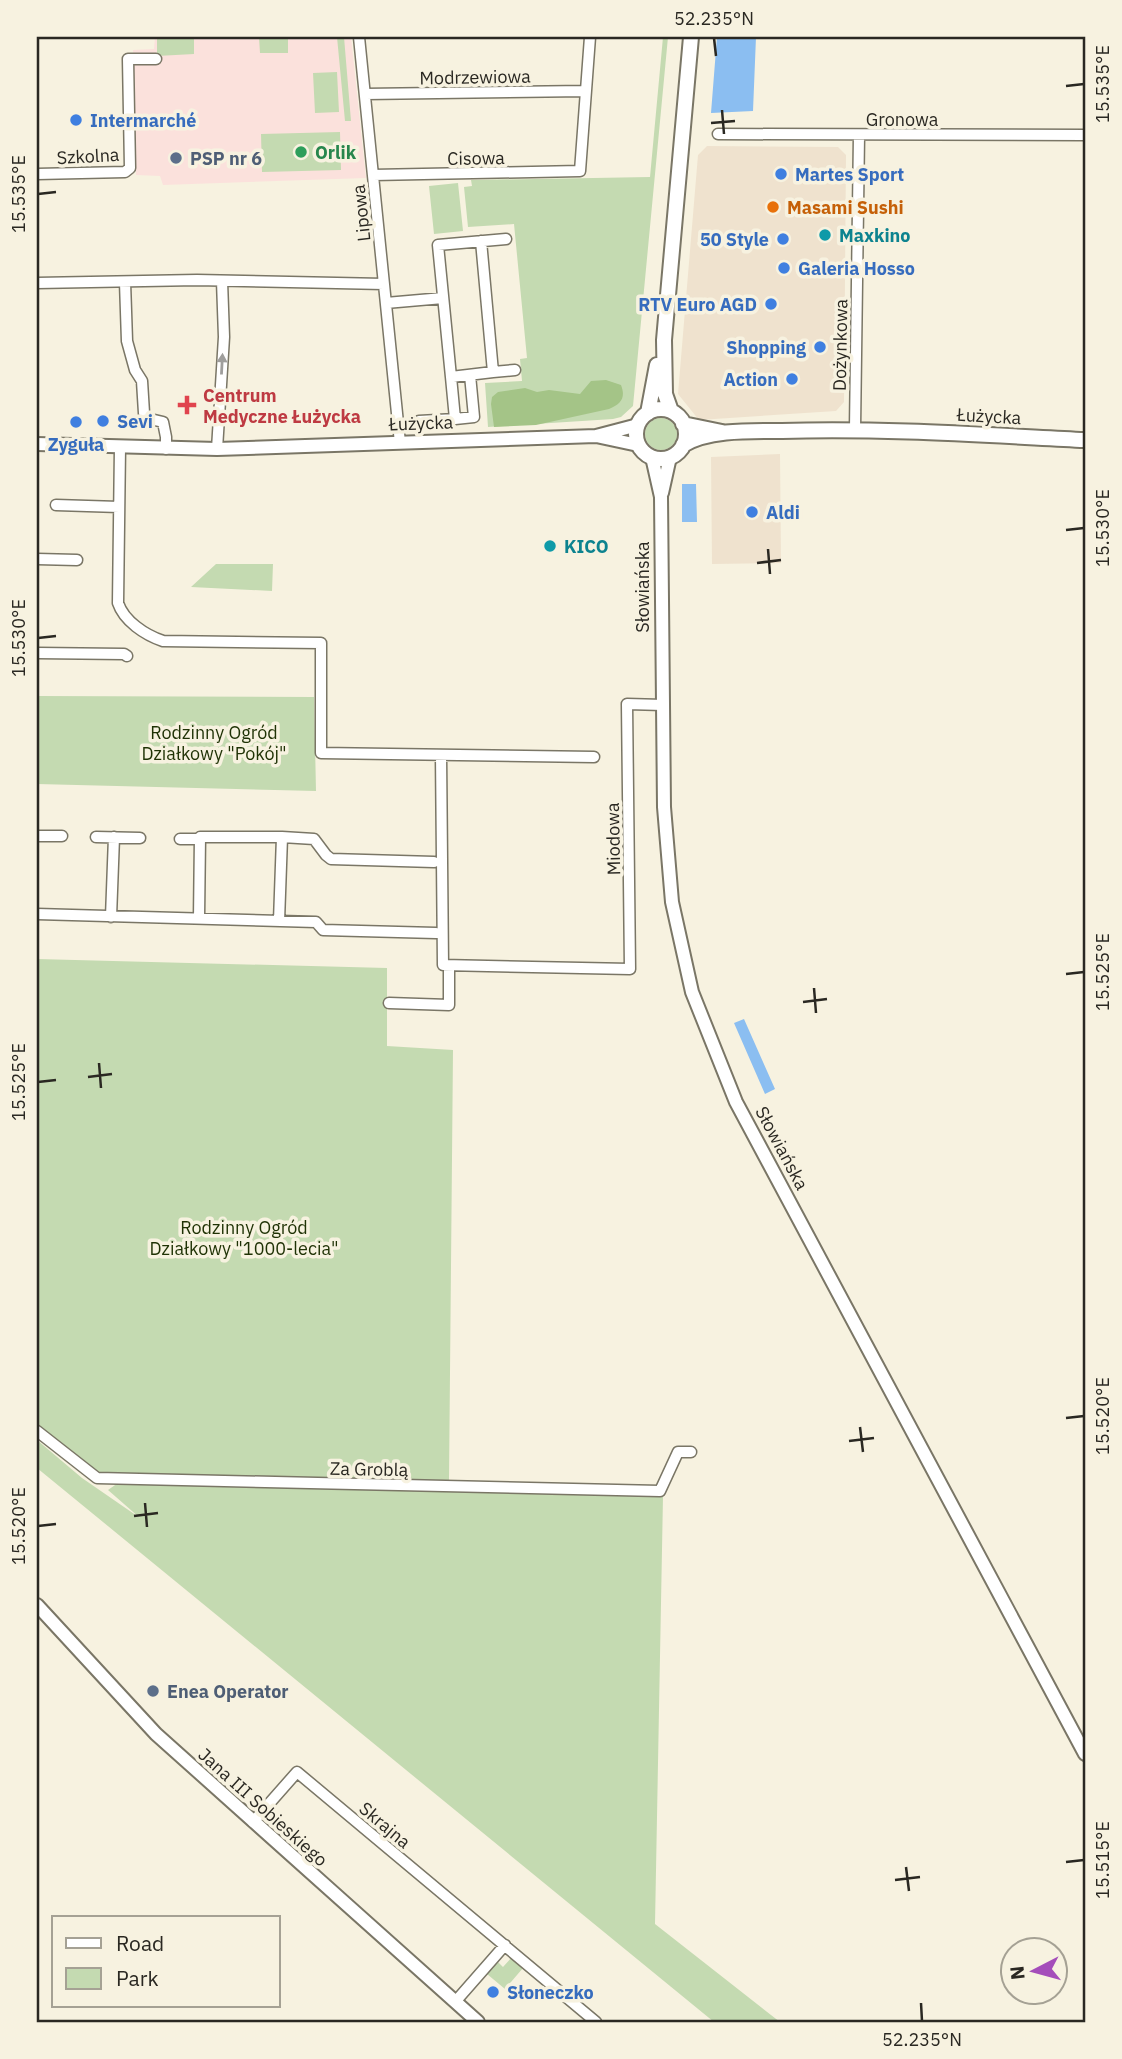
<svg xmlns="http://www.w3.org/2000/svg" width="1122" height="2059" viewBox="0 0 1122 2059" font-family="'IBM Plex Sans',sans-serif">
  <rect width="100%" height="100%" fill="#f7f2e0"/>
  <path fill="#efe2ce" d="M707,146l131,1 8,8 -2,247 -8,9 -137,9 -21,-26 20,-239z
    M780,454l1,109 -69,1 -1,-107z"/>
  <path fill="#fbe1dc" d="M155,37h196l15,141 -203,7 -3,-9 -24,-1 -3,-125 21,-1z"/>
  <path fill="#c4dab1" d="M157,37h37v17l-37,2z
    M259,37h29v16h-28z
    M337,37h7l7,84h-6z
    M663,37h5l-35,369 -12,11 -8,2 -125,8 -3,-44 37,-2 -2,-22 7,-1 -13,-134 -46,3 -4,-40 8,-1 -1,-6 179,-3z
    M337,72l2,40 -24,1 -2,-40z
    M340,132l1,38 -79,2 -1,-38z
    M458,183l5,48 -29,3 -5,-48z
    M645 434a16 16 0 1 1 32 0a16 16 0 1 1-32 0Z
    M216,564h57l-1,27 -81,-4z
    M37,696l277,1 2,94 -279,-7z
    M37,959l350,9v78l66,4 -4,431 -350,-8 -36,-26 -26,-22z
    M37,1440l45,38 58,40 -32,-28 10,-7 545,13 -8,428 125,98h-66l-677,-554z
    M511,1958l12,10 -18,21 -18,-15 10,-13 6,6z"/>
  <path fill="#a4c487" d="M606,380l15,5c5,13 0,19 -12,24l-73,16 -42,2 -3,-23 1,-7 6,-5 27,-4 12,4 12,-2 31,4 11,-13z"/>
  <path fill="#8bbef1" d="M717,37h39l-3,74 -42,2z
    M682,484h14l1,38h-15z
    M744,1019l31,70 -10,5 -31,-71z"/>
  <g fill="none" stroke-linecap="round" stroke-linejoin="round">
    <defs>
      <path id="minor" d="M359,37l41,406
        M365,94l220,-3
        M718,134l367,1
        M37,174l88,-2 5,-4 -2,-109h28
        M373,175l207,-4 10,-134
        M481,241l12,131 -42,5 -13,-132 68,-6
        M125,282l2,59 8,29 7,11 2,32 2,5 17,4 3,15v12
        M37,283l160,-3 187,4
        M386,303l57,-5
        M493,372l22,-2
        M451,377l4,42 19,-2 -4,-42
        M419,421l36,-2
        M855,429l4,-294
        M120,447l-2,156c6,18 27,32 45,38l158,2v110l273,4
        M217,449l7,-112 -2,-56
        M56,505l63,2
        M37,559l40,1
        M37,653l87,1 3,2
        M441,755l2,210 187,4 -3,-265 36,1
        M37,836h25
        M96,837l44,1
        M282,837l32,2 12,16 5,4 103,3
        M180,839h20
        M37,914l279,8 7,8 113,3
        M111,917l3,-80
        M199,918l1,-81h82l-3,84
        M389,1003l60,2v-39
        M37,1431l60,47 563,13 18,-39h13
        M253,1822l44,-50 299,250
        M455,2002l50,-57"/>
      <path id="tertiary" d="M596,436l42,9
        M37,444l180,5 379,-13 42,-11
        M652,457l9,40 3,310 8,95 20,90 44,110 349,652
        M662,493l8,-36
        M37,1605l119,129 322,288"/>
      <path id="secondary" d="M636 434a25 25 0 1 1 50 0a25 25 0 1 1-50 0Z
        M671,411l-6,-17 -1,-54 27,-303
        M648,413l9,-48
        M683,424l39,8
        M683,445c25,-16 70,-14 99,-14 101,-3 202,4 303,9"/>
    </defs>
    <use href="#minor" stroke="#7a7666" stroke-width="13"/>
    <use href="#tertiary" stroke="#7a7666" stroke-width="16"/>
    <use href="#secondary" stroke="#7a7666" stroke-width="18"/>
    <use href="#minor" stroke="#fff" stroke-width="10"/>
    <use href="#tertiary" stroke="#fff" stroke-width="12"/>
    <use href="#secondary" stroke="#fff" stroke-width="14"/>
  </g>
  <defs><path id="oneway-solid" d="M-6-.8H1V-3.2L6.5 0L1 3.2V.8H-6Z" transform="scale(1.75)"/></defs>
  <use fill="#9f9e9c" href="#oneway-solid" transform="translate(222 364) rotate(-87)"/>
  <path fill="none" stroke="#2a2822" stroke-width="2.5" d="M714,38l2,18M1066,86l18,-2M722,110l2,24M711,123l24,-2M38,194l18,-2M1066,530l18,-2M768,549l2,25M757,563l24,-3M38,638l18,-2M1066,974l18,-2M814,988l2,25M803,1002l24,-3M99,1063l2,25M88,1077l24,-3M38,1082l18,-2M1066,1418l18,-2M860,1427l3,25M849,1441l25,-3M145,1503l2,24M134,1516l24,-3M38,1526l18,-2M1066,1862l18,-2M906,1867l3,24M895,1880l25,-3M921,2003l1,18"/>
  <g fill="#3f7fe0" stroke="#f7f2e0" stroke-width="2.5">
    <circle cx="76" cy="120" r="7"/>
    <circle cx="781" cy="174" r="7"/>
    <circle cx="783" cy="239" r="7"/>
    <circle cx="784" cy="268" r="7"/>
    <circle cx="771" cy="304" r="7"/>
    <circle cx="820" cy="347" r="7"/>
    <circle cx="792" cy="379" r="7"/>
    <circle cx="103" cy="421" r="7"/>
    <circle cx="76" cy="422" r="7"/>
    <circle cx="752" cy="512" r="7"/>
    <circle cx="493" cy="1992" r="7"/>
  </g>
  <circle fill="#2e9e5b" stroke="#f7f2e0" stroke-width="2.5" cx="301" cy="152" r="7"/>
  <g fill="#5c6f8a" stroke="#f7f2e0" stroke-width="2.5">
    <circle cx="176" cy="158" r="7"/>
    <circle cx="153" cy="1691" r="7"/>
  </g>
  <circle fill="#e8710a" stroke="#f7f2e0" stroke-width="2.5" cx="773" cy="207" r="7"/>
  <g fill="#0f9aa8" stroke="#f7f2e0" stroke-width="2.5">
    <circle cx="825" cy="235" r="7"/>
    <circle cx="550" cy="546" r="7"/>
  </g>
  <path fill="#e0444e" stroke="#f7f2e0" stroke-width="2.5" d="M183.5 394.5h7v7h7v7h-7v7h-7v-7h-7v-7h7z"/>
  <g text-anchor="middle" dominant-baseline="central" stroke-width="7" stroke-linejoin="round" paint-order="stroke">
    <g font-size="18" fill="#2a2822" stroke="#f7f2e0">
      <text transform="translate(475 77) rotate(-1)">Modrzewiowa</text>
      <text x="902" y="119">Gronowa</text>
      <text transform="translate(88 156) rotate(-3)">Szkolna</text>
      <text transform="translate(476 158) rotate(-1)">Cisowa</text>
      <text transform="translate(361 213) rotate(-96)">Lipowa</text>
      <text transform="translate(840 345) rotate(-89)">Dożynkowa</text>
      <text transform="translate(989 416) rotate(3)">Łużycka</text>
      <text transform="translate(421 423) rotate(-2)">Łużycka</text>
      <text transform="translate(642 587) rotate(-90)">Słowiańska</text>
      <text transform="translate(613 839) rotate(-91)">Miodowa</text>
      <text transform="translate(782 1148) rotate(62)">Słowiańska</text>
      <text transform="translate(369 1469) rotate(1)">Za Groblą</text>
      <text transform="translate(263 1807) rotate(42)">Jana III Sobieskiego</text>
      <text transform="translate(385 1825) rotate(40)">Skrajna</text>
    </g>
    <g font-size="18" font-weight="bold" fill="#366cbe" stroke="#f7f2e0" text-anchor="start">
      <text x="90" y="120">Intermarché</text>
      <text x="795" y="174">Martes Sport</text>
      <text x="769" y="239" text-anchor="end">50 Style</text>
      <text x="798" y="268">Galeria Hosso</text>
      <text x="757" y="304" text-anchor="end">RTV Euro AGD</text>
      <text x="806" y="347" text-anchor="end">Shopping</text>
      <text x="778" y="379" text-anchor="end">Action</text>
      <text x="117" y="421">Sevi</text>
      <text x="76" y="444" text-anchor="middle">Zyguła</text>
      <text x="766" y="512">Aldi</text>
      <text x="507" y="1992">Słoneczko</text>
    </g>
    <g font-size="18" font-weight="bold" fill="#27864d" stroke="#f7f2e0" text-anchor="start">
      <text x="315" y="152">Orlik</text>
    </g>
    <g font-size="18" font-weight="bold" fill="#4e5e75" stroke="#f7f2e0" text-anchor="start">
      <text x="190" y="158">PSP nr 6</text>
      <text x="167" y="1691">Enea Operator</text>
    </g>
    <g font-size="18" font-weight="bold" fill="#c56008" stroke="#f7f2e0" text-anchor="start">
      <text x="787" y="207">Masami Sushi</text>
    </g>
    <g font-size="18" font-weight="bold" fill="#0d838f" stroke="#f7f2e0" text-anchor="start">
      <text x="839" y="235">Maxkino</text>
      <text x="564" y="546">KICO</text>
    </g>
    <g font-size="18" font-weight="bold" fill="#be3a42" stroke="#f7f2e0" text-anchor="start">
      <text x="203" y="395">Centrum<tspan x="203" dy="21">Medyczne Łużycka</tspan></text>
    </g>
    <g font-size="18" fill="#1f3205" stroke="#f7f2e0">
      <text x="214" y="732">Rodzinny Ogród<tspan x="214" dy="21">Działkowy "Pokój"</tspan></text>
      <text x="244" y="1227">Rodzinny Ogród<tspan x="244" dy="21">Działkowy "1000-lecia"</tspan></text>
    </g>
  </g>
  <rect width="1122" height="2059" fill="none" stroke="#f7f2e0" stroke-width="77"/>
  <rect x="52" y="1916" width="228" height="91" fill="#f7f2e0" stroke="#a5a194" stroke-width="2"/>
  <rect x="66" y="1938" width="35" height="10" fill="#ffffff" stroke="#a5a194" stroke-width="2"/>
  <text x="116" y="1951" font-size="21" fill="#2a2822">Road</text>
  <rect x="66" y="1968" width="35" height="21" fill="#c4dab1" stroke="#a5a194" stroke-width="2"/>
  <text x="116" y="1986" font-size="21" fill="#2a2822">Park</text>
  <g transform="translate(1034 1971) rotate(264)"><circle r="33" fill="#f7f2e0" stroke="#a5a194" stroke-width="2"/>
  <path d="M0-5L12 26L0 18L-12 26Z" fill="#a44dba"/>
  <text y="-10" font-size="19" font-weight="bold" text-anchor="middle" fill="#2a2822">N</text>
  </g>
  <rect x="38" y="38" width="1046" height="1983" fill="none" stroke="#2a2822" stroke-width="2.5"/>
  <g font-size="18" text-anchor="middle" fill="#2a2822">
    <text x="714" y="25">52.235°N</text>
    <text transform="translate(1103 84) rotate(-90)" y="6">15.535°E</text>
    <text transform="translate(19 194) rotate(-90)" y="6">15.535°E</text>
    <text transform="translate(1103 528) rotate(-90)" y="6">15.530°E</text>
    <text transform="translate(19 638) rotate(-90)" y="6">15.530°E</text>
    <text transform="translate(1103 972) rotate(-90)" y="6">15.525°E</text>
    <text transform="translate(19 1082) rotate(-90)" y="6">15.525°E</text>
    <text transform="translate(1103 1416) rotate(-90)" y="6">15.520°E</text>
    <text transform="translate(19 1526) rotate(-90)" y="6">15.520°E</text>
    <text transform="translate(1103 1860) rotate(-90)" y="6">15.515°E</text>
    <text x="922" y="2046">52.235°N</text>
  </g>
</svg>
